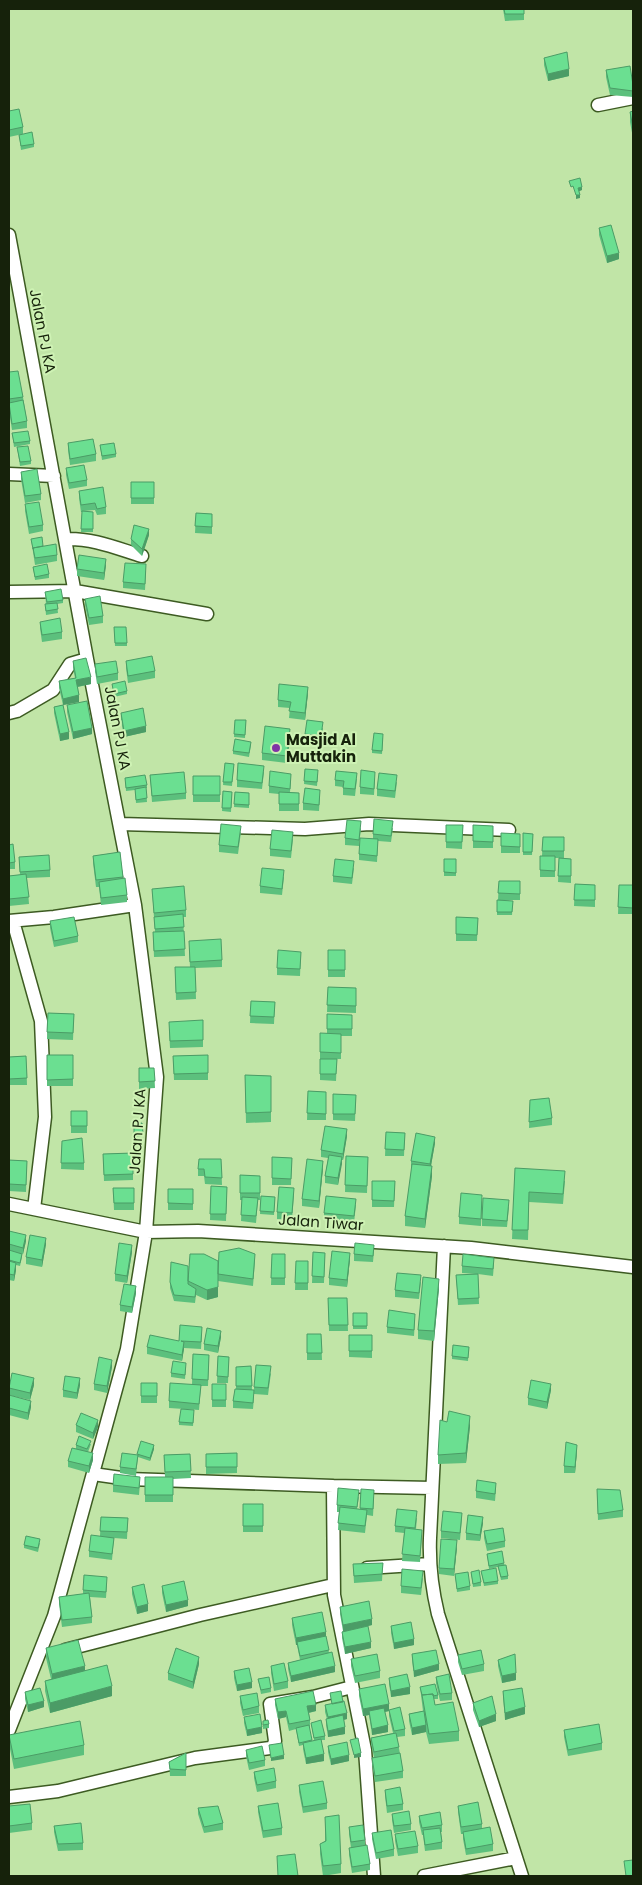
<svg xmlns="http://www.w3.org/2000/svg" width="642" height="1885" viewBox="0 0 642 1885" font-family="Poppins,sans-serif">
  <rect width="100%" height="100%" fill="#c1e5a7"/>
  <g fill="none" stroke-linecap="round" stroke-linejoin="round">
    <defs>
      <path id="minor" d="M598,105l35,-7
        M9,235l78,424 48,246 22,172 -11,155 -19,117 -73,267 -45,114
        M9,474l45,2
        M65,539c28,-1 51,9 77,17
        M9,592l66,-1 132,23
        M9,713l8,-2 36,-21 17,-26 17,-5
        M120,824l185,5 64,-5 140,6
        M9,921l45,-4 81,-12
        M13,921l28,100 4,96 -11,92
        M9,1204l137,28 52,-1 273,17 162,19
        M444,1246l-14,292c-1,26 2,51 8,76l84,262
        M93,1474l35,5 205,7 1,109 31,155 9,126
        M333,1486l99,2
        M367,1568l63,-4
        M65,1650l135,-35 133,-30
        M9,1797l49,-6 137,-33 75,-10 3,-1 2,-6 -5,-37 43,-7 39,-10
        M424,1876l92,-18"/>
    </defs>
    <use href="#minor" stroke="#3d5b22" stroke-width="15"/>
    <use href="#minor" stroke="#fff" stroke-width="12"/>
  </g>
  <path fill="#5cc07d" d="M503,9h21v11l-19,1z
    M544,58l25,18 -21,5 -4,-16z
    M606,70l27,15v12l-23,-2 -4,-18z
    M9,111l14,16v7l-14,3z
    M633,111v27l-3,-16v-10z
    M19,135l15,9v3l-13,3z
    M599,228l20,31 -12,4 -8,-28z
    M9,372l14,25 4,24v7l-15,2 -3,-19z
    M12,433l18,8v3l-16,3z
    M68,443l28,11v7l-26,4 -2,-15z
    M100,445l16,9v3l-14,3z
    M17,447l14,14v3l-11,2z
    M66,468l21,12v6l-18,3 -3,-14z
    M21,472l20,22v6l-16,3 -4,-24z
    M131,482h23v22h-23z
    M79,491l27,16v7l-9,1 -2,-5 -11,1 9,1v20h-12l1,-20h-1l-2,-14z
    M25,504l18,21v6l-14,3 -4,-23z
    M196,513l16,1v20l-17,-1z
    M149,535l-7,21 -11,-11v-6z
    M31,539l26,16v6l-22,4z
    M106,565l-2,15 -27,-4v-7z
    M33,567l16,7v4l-14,2z
    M146,571l-1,19 -22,-2v-6z
    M45,592l18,8v3l-6,1 1,9 -12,2 -1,-11h1z
    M85,599l18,17v7l-14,2 -4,-20z
    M40,622l22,10v7l-20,3 -2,-14z
    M114,627l13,16v3h-12z
    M73,661l18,23 -13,3 1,15 -16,3 6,34 -9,2 -6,-28v-6l9,-2 -4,-17v-7l16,-3 -2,-10z
    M126,661l29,10v7l-27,5 -2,-15z
    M95,664l23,9v7l-21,4 -2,-13z
    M112,684l15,7v3l-13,3z
    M308,693l-3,27 -16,-2 1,-10 -12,-1v-7z
    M67,705l25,29 -19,5 -6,-27z
    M121,713l25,19 -22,5 -3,-17z
    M235,720h11l-1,18 -11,-1z
    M323,728l-2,15 -16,-2v-7z
    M290,735l-3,28 -25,-3v-7z
    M383,737l-1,17 -10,-1v-3z
    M251,745l-2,12 -16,-3v-3z
    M225,763l9,1 -2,22 -9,-1z
    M305,769l13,5 -1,12 -13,-2z
    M264,772l-2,17 -25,-2v-7z
    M150,775l36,18v6l-34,3z
    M193,776h27v26h-27z
    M125,778l22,7v3h-1l1,14 -11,1 -1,-13 -9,1z
    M375,778l-1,17 -14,-1v-7z
    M357,779l-2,17 -12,-1v-8l-8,-1v-6z
    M291,780l-1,12 9,1v18h-20v-17l-10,-1v-7z
    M397,782l-2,16 -18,-2v-7z
    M223,791l9,1 -1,20 -9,-1z
    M235,792l14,1v15l-15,-1z
    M320,796l-1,15 -16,-1v-7z
    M446,825h17l-1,24 -16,-1z
    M473,825l20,1v22h-20z
    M361,828l-2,18 -14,-1v-7z
    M393,828l-2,14 -13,-1 -1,21 -18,-2v-6l14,-15v-5z
    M241,832l-3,22 -19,-2v-7z
    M501,833l19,1v19h-19z
    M523,833l10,1 -1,21h-9z
    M543,837h21v21h-9v19h-15v-21h2z
    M293,839l-2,19 -21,-2v-7z
    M9,845l6,17v7h-6z
    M120,852l3,27 4,16v7l-26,3 -2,-18h-3l-3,-24v-7z
    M19,857l31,13v7l-23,1 2,26 -20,2v-30l11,-1z
    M559,858l12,1v24l-13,-1z
    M444,859h12v17h-12z
    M354,868l-2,16 -19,-2v-6z
    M284,877l-2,18 -22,-2v-7z
    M499,881h21v19h-22z
    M575,884l20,1v22l-21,-1z
    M619,885h14v29h-15z
    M152,889l34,21v7h-3l2,39 -31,1 -1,-25h2z
    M497,900l16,1 -1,14h-15z
    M456,917l22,1 -1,23h-21z
    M50,921l28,15v6l-24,5 -4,-19z
    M189,948l33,12v7l-27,1 1,31 -20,1 -1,-33h15z
    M328,950h17v27h-17z
    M301,952l-1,24 -23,-1v-7z
    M328,987l28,1v25l-29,-1z
    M251,1001l24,1 -1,22 -24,-1z
    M48,1013l26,1 -1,26 -26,-1z
    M327,1014l25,1v21h-11v23h-4l-1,22 -16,-1v-28l7,-19z
    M203,1020v27l-33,1 -1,-19z
    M47,1055h26v31h-26z
    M208,1055v25h-34l-1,-24z
    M26,1056l1,29h-18v-28z
    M139,1068h15l1,20 -16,1z
    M245,1075l26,1v46l-25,1z
    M308,1091l18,1v28h-19z
    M333,1094l23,1 -1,26 -22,-1z
    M530,1100l22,18v7l-23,3z
    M71,1111h16v22h-16z
    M142,1123l1,13 -9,1v-13z
    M386,1132l19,1 -1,23h-19z
    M347,1136l-4,24h-1l-4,25 -13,-2v-7l3,-18 -7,-1v-7z
    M62,1141l22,22v7l-23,-1z
    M435,1143l-4,23 1,10 -7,52 -20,-2v-10l7,-48 -1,-1v-6z
    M133,1153v27l-29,1 -1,-27z
    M346,1156l22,1 -1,36 -22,-1z
    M272,1157l20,1 -1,27h-19z
    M221,1159l1,26 -17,-1 -1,-8h-6v-7z
    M9,1160l18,1 -1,31 -17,-1z
    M323,1168l-4,40 -17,-2v-7z
    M515,1168l50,13 -2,23 -34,-2 -1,38 -16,-1z
    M240,1175l20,1v24h-2l-2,23 -15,-2 1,-21h-2z
    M372,1181h23l-1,26h-22z
    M211,1186l16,1 -1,34 -16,-1z
    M113,1188h21v22h-20z
    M168,1189h25v21h-25z
    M294,1195l-2,25 -15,-1v-7z
    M261,1196l14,1 -1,18 -14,-1z
    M482,1201l-1,25 -22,-2v-7z
    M356,1205l-2,18 -30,-3v-7z
    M509,1207l-2,20 -25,-1v-7z
    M9,1231l17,10 -3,13h-1v3l-2,9 -4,-1v5l-2,11 -5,-1z
    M46,1244l-4,23 -16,-3v-7z
    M374,1251l-1,11 -19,-1v-7z
    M132,1252l-5,31 -12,-2v-7z
    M313,1252l12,1 -1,30h-12z
    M272,1254h13v31h-14z
    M350,1259l-3,28 -18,-2v-7z
    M255,1261l-2,25 -35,-5v16l-11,3 -11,-5 -1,8 -21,-2 -4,-13v-6l18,-6 30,-3z
    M296,1261h12v29h-13z
    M494,1264l-1,12 -15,-2 1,30 -21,1 -2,-30 19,-1 -13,-1v-7z
    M421,1282l-2,17 -24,-2v-7z
    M439,1288l-5,53 -16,-2v-9z
    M136,1293l-4,20 -12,-2v-6z
    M328,1298h19l1,33h-19z
    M353,1313h14v16h-14z
    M415,1320l-1,16 -27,-3v-6z
    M202,1334l-1,15 -17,-1 -2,13 -35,-7v-7l32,-6z
    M307,1334h14l1,26h-15z
    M349,1335h23v23l-23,-1z
    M221,1337l-3,16 -14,-3v-6z
    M469,1347l-1,14 -16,-2v-3z
    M193,1354l16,1 -1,31h-7l-2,24 -30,-2v-7l23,-16z
    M218,1356l11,1 -1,26h-11z
    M251,1366l1,24 2,7 -1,12 -20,-1v-7l3,-12v-22z
    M112,1367l-5,26 -13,-3v-6z
    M186,1367l-1,12 -14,-2v-4z
    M271,1373l-3,22 -14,-1v-7z
    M141,1383h16v20h-16z
    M212,1384h14v23h-14z
    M34,1385l-4,15 -21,-5v-7z
    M80,1385l-3,14 -14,-2v-7z
    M551,1390l-4,19 -19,-4v-7z
    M9,1395l22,12 -3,13 -19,-5z
    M194,1413l-1,13 -14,-1v-3z
    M76,1425l22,2 -5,12 -17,-7z
    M470,1426l-4,37 -28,1v-9z
    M91,1444l-3,8 5,8 -4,13 -21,-6v-6l8,-13v-3z
    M154,1449l-4,12 -12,-4 -2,19 -16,-3v-6l17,-12z
    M577,1451l-2,22h-11v-7z
    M237,1453v20l-31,1v-20z
    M190,1454l1,24 -18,1v23h-28v-25h20l-1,-22z
    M140,1483l-1,12 -26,-3v-7z
    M361,1489l13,8 -1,19 -6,-1 -2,18 -27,-3 1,-18h-2v-7l22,-8 -2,12h3z
    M496,1489l-1,12 -19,-3v-7z
    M597,1489l26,21v7l-25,3z
    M243,1504h20v28h-20z
    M101,1517l27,1 -1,21 -13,-1 -2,22 -23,-3v-6l11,-15z
    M417,1518l-1,11 6,7 -2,26 -18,-1 2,-28 -9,-1v-6z
    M462,1519l-2,21 -19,-2v-7z
    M483,1523l-3,18 -14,-1v-7z
    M484,1531l21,10v6l-18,4 -3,-13z
    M40,1543l-2,9 -14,-4v-3z
    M457,1547l-3,29 -15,-2v-6z
    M487,1554l17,9 4,13v3l-7,1 -3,-13 -9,2z
    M383,1563l-1,18 -28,2 -1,-19z
    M481,1571l17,10v3l-14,2z
    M471,1572l10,10v4l-8,1z
    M455,1574l15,12v4l-13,2z
    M423,1578l-2,17 -20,-2v-7z
    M107,1583l-1,15 -16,-1 2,20v6l-30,4 -3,-23v-7l24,-3v-4z
    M162,1586l26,20 -22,6 -4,-19z
    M132,1587l16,24 -11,3 -5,-20z
    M340,1607l32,18 -18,4 17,19 -26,6 -3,-16v-6l1,-1 -3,-17z
    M292,1618l34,18 3,17 6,19 -44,10 -3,-13v-6l12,-3 -3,-15h-1l-4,-20z
    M391,1626l23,19 -20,4 -3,-16z
    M46,1648l39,23 27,25 -62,17 -5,-22v-10l6,-2 -5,-21z
    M412,1654l27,16 -25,7 -2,-17z
    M458,1655l26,9v7l-22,4 -4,-13z
    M351,1659l29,12v7l-25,5 -4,-17z
    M498,1660l18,20 -14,3 -4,-17z
    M199,1664l-6,25 -25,-9v-7z
    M271,1666l17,15v7l-14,3 -3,-18z
    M234,1671l18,17 -15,3 -3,-13z
    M436,1677l16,16v7l-12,1 -4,-18z
    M389,1678l21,16 -19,3 -2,-13z
    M258,1679l13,9v4l-10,2z
    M420,1687l18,8v4h-4l1,6 24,26v10l-30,3 -3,-12 -14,3 -3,-14v-7l14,-3z
    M359,1689l30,21 16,19v7l-8,1 6,34v7l-28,4 -3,-18v-6l2,-1 -3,-13v-6l22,-5 -4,-17v-5l-4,1 3,20 -16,3 -3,-20 -6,1 -4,-20z
    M503,1691l22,23 -20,6 -2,-23z
    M25,1692l19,15 -16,5 -3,-13z
    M330,1693l17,26 -3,1 1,14 -17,3 -2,-12v-6h1l-2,-7v-7l7,-1z
    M240,1696l19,10v7l-16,3 -3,-13z
    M275,1699l41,12 -7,2 1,7v7h-1l3,14 2,-1 -3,-17 14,13v4h-4l3,21 -18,3 -3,-15v-4l-4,1 -3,-17 -7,2 -3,-14 -8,2 -3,-14z
    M473,1703l23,18 -17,6 -6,-17z
    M244,1717l18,16 -15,3 -3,-13z
    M632,1720h1v19l-1,-9z
    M263,1721l6,3v4l-6,1z
    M564,1730l38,13v7l-34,6 -4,-19z
    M9,1735l75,10v10l-70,14 -5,-25z
    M328,1746l21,15 -18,4 -3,-13z
    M246,1750l19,10v6l-16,4 -3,-14z
    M186,1753v23h-16l-1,-14z
    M254,1772l22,9v7l-19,4 -3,-14z
    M299,1785l28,18v6l-24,4 -4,-21z
    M385,1790l18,14v6l-16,3 -2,-17z
    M9,1806l23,17v7l-23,3z
    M258,1806l24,22v7l-19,3 -5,-26z
    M458,1806l24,18v5l11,15v7l-27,4 -3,-16v-5h-2l-3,-22z
    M198,1808l25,15v7l-19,3 -6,-19z
    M392,1814l19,10v6l-17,3 -2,-13z
    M419,1816l23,9v7h-1l1,10v7l-17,2 -2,-16h-1l-3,-13z
    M325,1817l16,47v9l-18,3 -3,-22v-10l5,-3z
    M54,1826l29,17v7l-25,1 -4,-19z
    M349,1827l16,13v6l5,18v6l-18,3 -3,-18v-7h2l-2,-14z
    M372,1833l22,16v7l-18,3 -4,-20z
    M395,1834l23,12v7l-20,3 -3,-15z"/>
  <path fill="#4b9c66" d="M569,69v7l-21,5v-7z
    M582,187v3l-4,2v-4z
    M576,195h4v3l-4,1z
    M619,253v6l-12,4v-7z
    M149,529v6l-7,21v-7z
    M106,559v6l-2,15v-7z
    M91,677v7l-15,3v-7z
    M308,687v6l-3,27v-7z
    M79,695v7l-16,3v-6z
    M146,726v6l-22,5v-6z
    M92,728v6l-19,5v-7z
    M290,729v6l-3,28v-7z
    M69,732v7l-9,2v-7z
    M347,1129v7l-4,24v-6z
    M435,1137v6l-5,28v-7z
    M342,1157v7l-4,21v-7z
    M323,1161v7l-4,40v-7z
    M432,1166v10l-7,52v-9z
    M26,1235v6l-3,13v-6z
    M46,1238v6l-4,23v-7z
    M132,1245v7l-5,31v-7z
    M350,1253v6l-3,28v-7z
    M16,1263v7l-2,11v-6z
    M439,1279v9l-5,53v-10z
    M136,1286v7l-4,20v-6z
    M218,1287v10l-11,3v-10z
    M221,1331v6l-3,16v-7z
    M184,1342v7l-2,12v-6z
    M112,1360v7l-5,26v-7z
    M34,1378v7l-4,15v-7z
    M80,1378v7l-3,14v-6z
    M551,1384v6l-4,19v-7z
    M31,1401v6l-3,13v-7z
    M470,1416v10l-4,37v-10z
    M98,1420v7l-5,12v-6z
    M154,1445v4l-4,12v-3z
    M577,1445v6l-2,22v-6z
    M93,1453v7l-4,13v-7z
    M483,1517v6l-3,18v-6z
    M457,1540v7l-3,29v-7z
    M188,1600v6l-22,6v-7z
    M148,1604v7l-11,3v-7z
    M372,1619v6l-29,7v-7z
    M326,1632v7l-29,3v3h-1v-7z
    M414,1639v6l-20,4v-6z
    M371,1642v6l-26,6v-7z
    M199,1657v7l-6,25v-7z
    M439,1664v6l-25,7v-6z
    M85,1666v10l-33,8v-10z
    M335,1666v6l-44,10v-6z
    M516,1673v7l-14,3v-7z
    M252,1682v6l-15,3v-6z
    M112,1686v10l-62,17v-10z
    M410,1687v7l-19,3v-6z
    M44,1701v6l-16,5v-7z
    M389,1704v7l-20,4v-4v4l-6,1v-7z
    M316,1705v6l-9,2v-7z
    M525,1707v7l-20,6v-7z
    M286,1711v6l-8,2v-7z
    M347,1713v6l-19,4v-6z
    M496,1714v7l-17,6v-6z
    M388,1725v7l-16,3v-6z
    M426,1725v7l-14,3v-7z
    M262,1727v6l-15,3v-6z
    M345,1727v7l-17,3v-6z
    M361,1753v4l-7,1v-3z
    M324,1754v7l-18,3v-6z
    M284,1755v4l-13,2v-3z
    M349,1755v6l-18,4v-6z"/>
  <path fill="#6bdf91" stroke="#4b9c66" d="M504,9h20v5h-19z
    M567,52l2,17 -21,5 -4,-16z
    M630,66l3,19v6l-23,-3 -4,-18z
    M19,109l4,18 -14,3v-19z
    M633,111v17l-3,-16z
    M32,132l2,12 -13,2 -2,-11z
    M580,178l2,9 -4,1 2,7h-4l-3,-9 -2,1 -2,-6z
    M611,225l8,28 -12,3 -8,-28z
    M18,371l5,26 -14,2v-27z
    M23,400l4,21 -15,3 -3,-21z
    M28,431l2,10 -16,2 -2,-10z
    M93,439l3,15 -26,5 -2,-16z
    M114,443l2,11 -14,2 -2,-11z
    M28,446l3,15 -11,1 -3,-15z
    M84,465l3,15 -18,3 -3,-15z
    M37,469l4,25 -16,2 -4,-24z
    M131,482h23v16h-23z
    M103,487l3,20 -9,2 -2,-6 -14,2 -2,-14z
    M39,502l4,23 -14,2 -4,-23z
    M82,511l11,1v17h-12z
    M196,513l16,1v13l-17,-1z
    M134,525l15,4 -7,20 -11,-10z
    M42,537l1,9 -10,2 1,1h-1l-2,-10z
    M56,544l1,11 -22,3 -2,-10z
    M79,555l27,4 -2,14 -27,-4z
    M125,563l21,1 -1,20 -22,-2z
    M47,564l2,10 -14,3 -2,-10z
    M61,589l2,11 -16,2 -2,-10z
    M100,596l3,20 -14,2 -4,-19z
    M57,603l1,6 -12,2 -1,-7z
    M60,618l2,14 -20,3 -2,-13z
    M114,627h12l1,16h-12z
    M152,656l3,15 -27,5 -2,-15z
    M86,658l5,19 -15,3 3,15 -16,4 -4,-18 17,-3 -3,-17z
    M116,661l2,12 -21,4 -2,-13z
    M125,681l2,10 -13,3 -2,-10z
    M279,684l29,3 -3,26 -16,-2 2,-9 -13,-2z
    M87,701l5,27 -19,4 -6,-27z
    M63,705l6,27 -9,2 -6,-27z
    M143,708l3,18 -22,5 -3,-18z
    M235,720h11l-1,15 -11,-1z
    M307,720l16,2 -2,14 -16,-2z
    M265,726l25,3 -3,27 -25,-3z
    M374,733l9,1 -1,17 -10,-1z
    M235,739l16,3 -2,11 -16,-2z
    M225,763l9,1 -2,18h-9z
    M238,763l26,3 -2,17 -25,-3z
    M305,769l13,1 -1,12 -13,-1z
    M361,770l14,2 -1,17 -14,-2z
    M270,771l21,3 -1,15 -21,-3z
    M336,771l21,2 -2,16 -12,-1 1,-7 -9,-1z
    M184,772l2,21 -34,3 -2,-21z
    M379,773l18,2 -2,16 -18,-2z
    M145,775l2,10 -21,3 -1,-10z
    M193,776h27v19h-27z
    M146,787l1,11 -11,2 -1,-11z
    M305,788l15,2 -1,15 -16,-2z
    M223,791l9,1 -1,16h-9z
    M235,792l14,1v12l-15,-1z
    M279,792l20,1v11h-20z
    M374,819l19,2 -2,15 -18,-2z
    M347,820l14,1 -2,19 -14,-2z
    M221,824l20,2 -3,21 -19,-2z
    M446,825h17l-1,17h-16z
    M473,825l20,1v16l-20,-1z
    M272,830l21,2 -2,19 -21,-2z
    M501,833l19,1v13l-19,-1z
    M523,833l10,1 -1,18h-9z
    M543,837h21v14h-22z
    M360,838l18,1 -1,17 -18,-2z
    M13,844l2,18 -6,1v-18z
    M120,852l3,25 -27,3 -3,-24z
    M49,855l1,15 -30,2 -1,-15z
    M540,856h15v15l-15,-1z
    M559,858l12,1v17h-13z
    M335,859l19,2 -2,17 -19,-2z
    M444,859h12v14l-12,-1z
    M262,868l22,2 -2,19 -22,-3z
    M26,874l3,23 -20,2v-23z
    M125,878l2,17 -26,3 -2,-16z
    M499,881h21v13l-22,-1z
    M575,884l20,1v15h-21z
    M619,885h14v23l-15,-1z
    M184,886l2,24 -32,3 -2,-24z
    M497,900l16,1 -1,11h-15z
    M183,914l1,13 -29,2 -1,-12z
    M74,917l4,19 -24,5 -4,-20z
    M456,917l22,1 -1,17 -21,-1z
    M184,931l1,18 -31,2 -1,-19z
    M221,939l1,21 -32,2 -1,-21z
    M278,950l23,2 -1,17 -23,-1z
    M328,950h17v20h-17z
    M175,967h20l1,25 -20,1z
    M328,987l28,1v18l-29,-1z
    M251,1001l24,1 -1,15 -24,-1z
    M48,1013l26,1 -1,19 -26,-1z
    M327,1014l25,1v14h-25z
    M203,1020v20l-33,1 -1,-19z
    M320,1033l21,1v19l-21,-1z
    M47,1055h26v24l-26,1z
    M208,1055v18l-34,1 -1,-18z
    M26,1056l1,22 -18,1v-22z
    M320,1059h17l-1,15h-16z
    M139,1068h15l1,13 -16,1z
    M245,1075l26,1v36l-25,1z
    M308,1091l18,1v22l-19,-1z
    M333,1094l23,1 -1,19h-22z
    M549,1098l3,20 -23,4 1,-22z
    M71,1111h16v15h-16z
    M142,1123l1,10h-9v-9z
    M325,1126l22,3 -4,25 -22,-4z
    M386,1132l19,1 -1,17 -19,-1z
    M416,1133l19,4 -5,27 -19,-3z
    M82,1138l2,25h-23l1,-22z
    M133,1153v21l-29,1 -1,-21z
    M329,1155l13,2 -4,21 -13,-2z
    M346,1156l22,1 -1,29 -22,-1z
    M272,1157l20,1 -1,21 -19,-1z
    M199,1159h22l1,19 -17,-1 -1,-8h-6z
    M307,1159l16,2 -4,40 -17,-2z
    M9,1160l18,1 -1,24 -17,-1z
    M412,1164l20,2 -7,53 -20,-3z
    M515,1168l50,3 -2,23 -34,-2 -1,38h-16z
    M240,1175l20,1v17h-20z
    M372,1181h23l-1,20 -22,-1z
    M211,1186l16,1 -1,27h-16z
    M279,1187l15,1 -2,25 -15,-1z
    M113,1188h21v15h-20z
    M168,1189h25v15l-25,-1z
    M461,1193l21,2 -1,24 -22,-2z
    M261,1196l14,1 -1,15 -14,-1z
    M326,1196l30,3 -2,17 -30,-3z
    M242,1197l16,1 -2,18 -15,-1z
    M483,1198l26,2 -2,21 -25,-2z
    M9,1231l17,4 -3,13 -14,-4z
    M30,1235l16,3 -4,22 -16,-3z
    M119,1243l13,2 -5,31 -12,-2z
    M355,1243l19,2 -1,11 -19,-2z
    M239,1248l16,6 -2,25 -35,-5 1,-22z
    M9,1250l13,4 -2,9 -11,-3z
    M332,1251l18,2 -3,27 -18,-2z
    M313,1252l12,1 -1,24 -12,-1z
    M190,1254h14l14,7v26l-11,3 -19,-9z
    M272,1254h13v24h-14z
    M463,1254l31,4 -1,11 -31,-3z
    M9,1261l7,2 -2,12 -5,-1z
    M296,1261h12v22h-13z
    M171,1262l17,4v18l8,5 -1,8 -21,-2 -4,-13z
    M397,1273l24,2 -2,18 -24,-3z
    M478,1274l1,24 -21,1 -2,-24z
    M423,1277l16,2 -5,52 -16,-1z
    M124,1284l12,2 -4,21 -12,-2z
    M328,1298h19l1,27h-19z
    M389,1310l26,4 -1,16 -27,-3z
    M353,1313h14v13h-14z
    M180,1325l22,2 -1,15 -20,-1 3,1 -2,13 -35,-8 3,-12 29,6z
    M207,1328l14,3 -3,15 -14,-2z
    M307,1334h14l1,19h-15z
    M349,1335h23v16h-23z
    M453,1345l16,2 -1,11 -16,-2z
    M193,1354l16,1 -1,25 -16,-1z
    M218,1356l11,1 -1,20 -11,-1z
    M99,1357l13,3 -5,26 -13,-2z
    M173,1361l13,2 -1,12 -14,-2z
    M256,1365l15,1 -3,22 -14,-1z
    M251,1366l1,20h-16v-19z
    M12,1373l22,5 -4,15 -21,-5z
    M65,1376l15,2 -3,15 -14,-3z
    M531,1380l20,4 -4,18 -19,-4z
    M141,1383h16v13h-16z
    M170,1383l31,2 -2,19 -30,-3z
    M212,1384h14v16h-14z
    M235,1389l19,1 -1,13 -20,-2z
    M9,1395l22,6 -3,12 -19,-5z
    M181,1409l13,1 -1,13 -14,-1z
    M449,1411l21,5 -4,37 -28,2 2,-35 7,2z
    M81,1413l17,7 -5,13 -17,-8z
    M79,1436l12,5 -4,8 -11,-4z
    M141,1441l13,4 -4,13 -13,-4z
    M566,1442l11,3 -2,22 -11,-1z
    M72,1448l21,5 -4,13 -21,-5z
    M122,1453l16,2 -2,14 -16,-2z
    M237,1453v14h-31v-13z
    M190,1454l1,17 -26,1 -1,-17z
    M114,1474l26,3 -1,11 -26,-3z
    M145,1477h28v18h-28z
    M477,1480l19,3 -1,11 -19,-3z
    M338,1488l21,2 -2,17 -20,-2z
    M361,1489l13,1 -1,19 -13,-1z
    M597,1489l23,1 3,20 -25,4z
    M243,1504h20v22h-20z
    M340,1507l27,3 -2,16 -27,-3z
    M397,1509l20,2 -2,17 -20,-2z
    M443,1511l19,2 -2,20 -19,-2z
    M468,1515l15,2 -3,18 -14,-2z
    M101,1517l27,1 -1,14 -27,-1z
    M405,1528l17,2 -2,26 -18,-2z
    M503,1528l2,13 -18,3 -3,-13z
    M91,1535l23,3 -2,16 -23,-3z
    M26,1536l14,3 -2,9 -14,-3z
    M441,1539l16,1 -3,29 -15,-1z
    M502,1551l2,12 -15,3 -2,-12z
    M383,1563l-1,11 -28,2 -1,-12z
    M506,1565l2,11 -7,1 -3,-11z
    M496,1568l2,13 -14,2 -3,-12z
    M402,1569l21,2 -2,17 -20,-2z
    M479,1570l2,12 -8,2 -2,-12z
    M468,1572l2,14 -13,3 -2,-15z
    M84,1575l23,2 -1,15 -23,-2z
    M184,1581l4,19 -22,5 -4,-19z
    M144,1584l4,20 -11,3 -5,-20z
    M89,1593l3,24 -30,3 -3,-23z
    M369,1601l3,18 -29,6 -3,-18z
    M322,1612l4,20 -30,6 -4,-20z
    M411,1622l3,17 -20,4 -3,-17z
    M368,1626l3,16 -26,5 -3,-15z
    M326,1636l3,14 -29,6 -3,-14z
    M78,1640l7,26 -33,8 -6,-26z
    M176,1648l23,9 -6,25 -25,-9z
    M436,1650l3,14 -25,7 -2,-17z
    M481,1650l3,14 -22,5 -4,-14z
    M332,1652l3,14 -44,10 -3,-13z
    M377,1654l3,17 -25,5 -4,-17z
    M515,1654l1,19 -14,3 -4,-16z
    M284,1663l4,18 -14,3 -3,-18z
    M107,1665l5,21 -62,17 -5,-22z
    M249,1668l3,14 -15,3 -3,-14z
    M407,1674l3,13 -19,4 -2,-13z
    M449,1674l3,19 -12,1 -4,-17z
    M269,1677l2,11 -10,2 -3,-11z
    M385,1684l4,20 -26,5 -4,-20z
    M435,1684l3,11 -5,1v-2l-11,1 -2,-8z
    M40,1688l4,13 -16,4 -3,-13z
    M522,1688l3,19 -20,6 -2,-22z
    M313,1691l3,14 -9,1 3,14 -21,4 -3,-13 -8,1 -3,-13z
    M341,1691l2,11 -11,2 -2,-11z
    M257,1693l2,13 -16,4 -3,-14z
    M433,1694l2,11 18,-3 6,29 -30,3 -7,-39z
    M492,1696l4,18 -17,7 -6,-18z
    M344,1701l3,12 -19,4 -3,-12z
    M400,1707l5,22 -11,2 -5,-21z
    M384,1708l4,17 -16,4 -3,-18z
    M424,1711l2,14 -14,3 -3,-14z
    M260,1714l2,13 -15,3 -3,-13z
    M343,1715l2,12 -17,4 -2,-12z
    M268,1720l1,4 -6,1v-4z
    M321,1720l4,16 -11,2 -3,-15z
    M80,1721l4,24 -70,14 -5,-24z
    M599,1724l3,19 -34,7 -4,-20z
    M309,1725l3,15 -13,3 -3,-15z
    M396,1733l3,14 -25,5 -3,-14z
    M358,1738l3,15 -7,2 -4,-15z
    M321,1739l3,15 -18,4 -3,-15z
    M347,1742l2,13 -18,4 -3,-13z
    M282,1743l2,12 -13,3 -2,-13z
    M262,1746l3,14 -16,3 -3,-13z
    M186,1753v17l-16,-1 -1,-7z
    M400,1753l3,18 -28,5 -3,-18z
    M274,1768l2,13 -19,4 -3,-13z
    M323,1781l4,22 -24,4 -4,-22z
    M400,1787l3,17 -16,2 -2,-16z
    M478,1802l4,22 -21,3 -3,-21z
    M278,1803l4,25 -19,3 -5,-25z
    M30,1804l2,19 -23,3v-20z
    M218,1806l5,17 -19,4 -6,-19z
    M409,1811l2,13 -17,2 -2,-12z
    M440,1812l2,13 -20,3 -3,-12z
    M339,1815l2,49 -18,2 -3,-22 6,-3 -1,-24z
    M81,1823l2,20 -25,1 -4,-18z
    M363,1825l2,15 -14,2 -2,-15z
    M490,1827l3,17 -27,5 -3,-17z
    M440,1828l2,14 -17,3 -2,-15z
    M391,1830l3,19 -18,4 -4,-20z
    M415,1831l3,15 -20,3 -3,-15z
    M367,1845l3,19 -18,3 -3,-19z
    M295,1854l3,22h-20l-1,-20z
    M633,1860v16h-7l-2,-15z"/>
  <circle fill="#8034a6" stroke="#cef2b4" stroke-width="2" cx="276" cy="748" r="5"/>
  <g text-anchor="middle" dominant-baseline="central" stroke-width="4" stroke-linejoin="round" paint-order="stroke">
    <g font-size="15" fill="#16220b" stroke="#cef2b4">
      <text transform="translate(43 331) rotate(79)">Jalan PJ KA</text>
      <text transform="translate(118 728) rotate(79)">Jalan PJ KA</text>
      <text transform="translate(137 1131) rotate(-86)">Jalan PJ KA</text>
      <text transform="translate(321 1222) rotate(4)">Jalan Tiwar</text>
    </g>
    <g font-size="15" font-weight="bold" fill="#16220b" stroke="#cef2b4" text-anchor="start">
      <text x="286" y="739">Masjid Al<tspan x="286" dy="17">Muttakin</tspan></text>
    </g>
  </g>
  <rect width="642" height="1885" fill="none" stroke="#16220b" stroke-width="20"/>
</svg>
